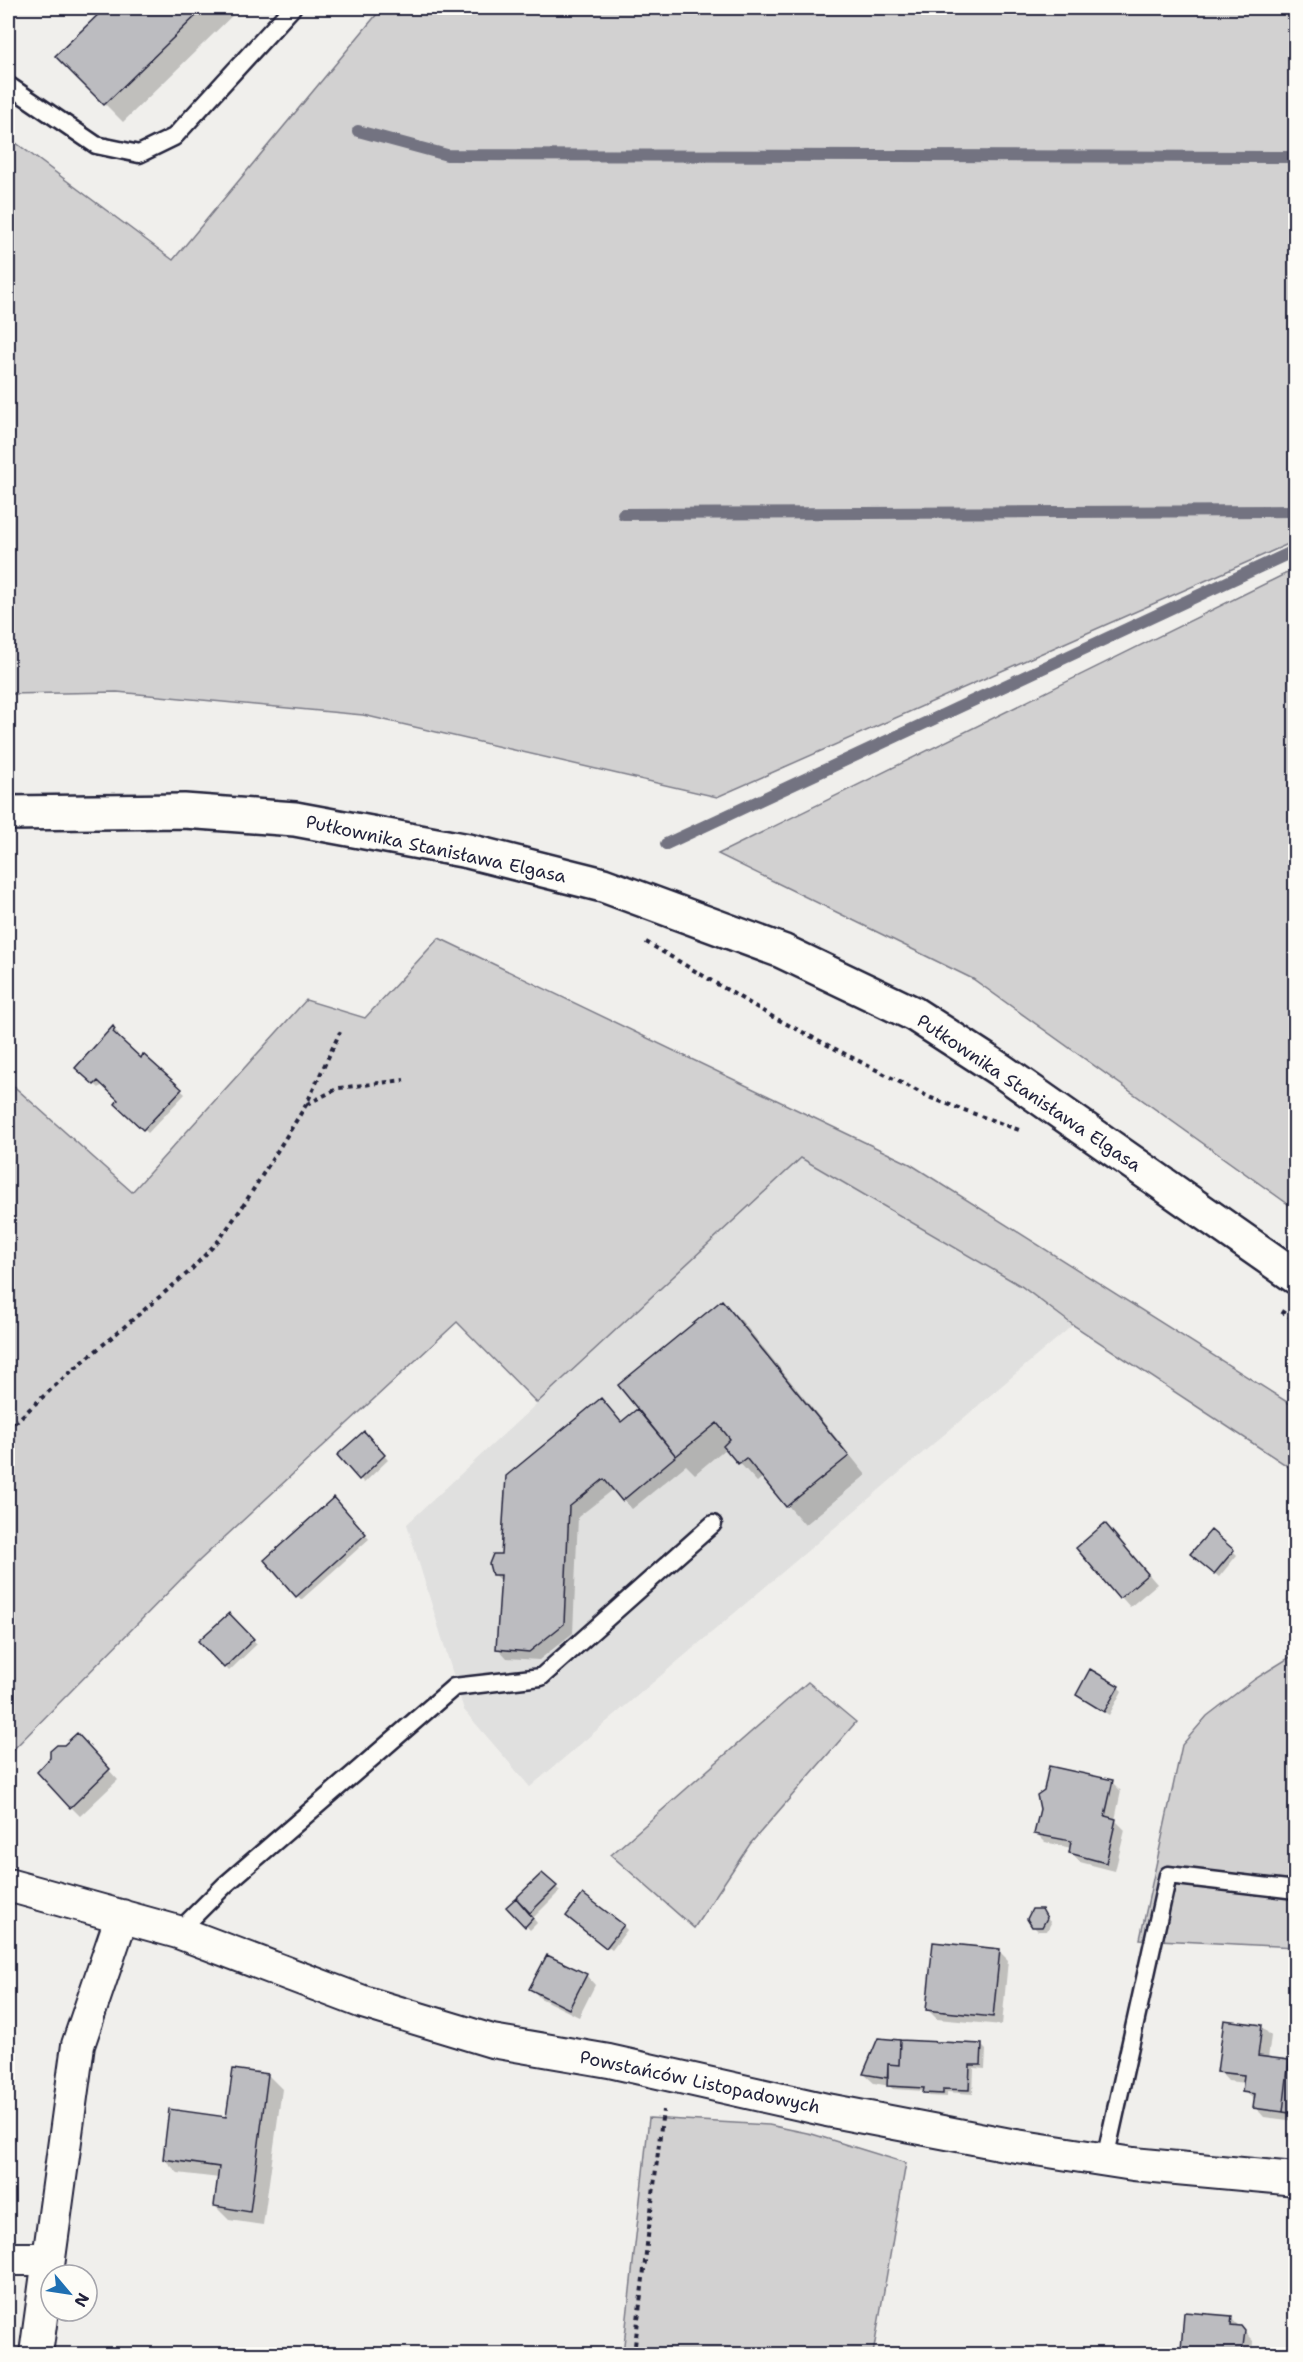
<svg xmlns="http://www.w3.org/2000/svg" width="1303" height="2362" viewBox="0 0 1303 2362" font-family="'Shantell Sans',sans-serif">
  <rect width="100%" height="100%" fill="#f0efec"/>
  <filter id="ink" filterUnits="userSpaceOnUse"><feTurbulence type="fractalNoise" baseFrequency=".0167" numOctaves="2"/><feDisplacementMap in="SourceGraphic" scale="12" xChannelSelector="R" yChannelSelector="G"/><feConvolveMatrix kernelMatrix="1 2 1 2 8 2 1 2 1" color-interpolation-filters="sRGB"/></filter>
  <g filter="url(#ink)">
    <path fill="#e0e0df" d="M801,1158l220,128 52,39 -543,462 -66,-77 -57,-186z"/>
    <path fill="#d2d1d1" stroke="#7a7a86" stroke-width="1.5" d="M382,8h913v533l-578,256 -354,-82 -246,-23 -109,2v-557l165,123z
      M1295,569v640l-322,-230 -255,-125z
      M439,938l471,226 385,243v64l-222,-146 -52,-39 -220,-128 -264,245 -80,-81 -257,238 -192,195v-671l1,-2 123,110 174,-192 59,18z
      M1295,1654v293l-155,-8 42,-194 25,-29 48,-37z
      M808,1682l48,40 -106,122 -56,84 -83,-73z
      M649,2118l120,7 43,9 94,29 -33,191h-250z"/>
    <path fill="#0003" d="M107,8h133l-117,114 -66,-66z
      M113,1029l6,5 -3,3 25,23 3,-4 41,38 -37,39 -31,-29 3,-4 -17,-16 -4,4 -22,-20z
      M722,1302l19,18 125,155 -61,50 -42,-48 -6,5 -31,-34 -31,26 -9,-9 -54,44 -18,-20 -36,28 -5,116 -34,27 -32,-2 -9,-10 4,-66 -9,-8 10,-18 98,-156 21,23 20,-7z
      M368,1437l20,23 -24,23 -25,-28z
      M339,1504l30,35 -68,61 -4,-5z
      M1114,1534l43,50 -27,23 -52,-59z
      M1233,1551l4,4 -18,22 -23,-19z
      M229,1615l28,29 -28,27 -29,-30z
      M1118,1687l4,4 -13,24 -32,-20z
      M86,1745l32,35 -38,36 -9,-9z
      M1112,1782l9,9 -6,29 10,10 -10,41 -35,-9 -9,-10v-4l-26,-6 -9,-9z
      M542,1875l18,16 -27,27 4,5 -7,7 -22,-23z
      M1041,1911l10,12 -4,8h-9l-5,-5z
      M570,1918l53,8 4,4 -15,20z
      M999,1951l9,9 -6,65 -65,-6 -10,-10z
      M586,1975l9,10 -16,32 -39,-19 -9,-10z
      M1262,2027l9,9 -3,22 28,4v59l-32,-4 -9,-10 1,-6 -12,-10 1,-8 -17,-2 -9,-10z
      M982,2046l4,4 -1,19 -11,-1 -1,26 -26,-2v5l-18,-1 -5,-5 -31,-2 -4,-3 -15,-3 -10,-9z
      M268,2075l14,14 -19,136 -34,-5 -14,-14 4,-28 -41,-5 -14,-14 64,-41z
      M1231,2318l22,23 -1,13h-97l1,-5 27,3z"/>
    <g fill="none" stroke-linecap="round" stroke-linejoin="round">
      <path stroke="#737381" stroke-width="12" d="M358,131l89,24 849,2
        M623,514l673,-3
        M666,844l630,-294"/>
    </g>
    <path fill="#bcbcc0" stroke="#22223b" stroke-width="1.5" d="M105,8h99l-100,97 -49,-49z
      M113,1026l2,3 -2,3 28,26 2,-4 39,35 -39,41 -28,-26 3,-4 -20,-19 -4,4 -19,-17z
      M722,1300l127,156 -63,51 -40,-49 -8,6 -15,-18 7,-7 -13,-16 -41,33 -58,-71z
      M601,1398l20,24 16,-13 39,47 -54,45 -18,-22 -35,28 -5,117 -35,28 -33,-3 5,-74h-9l-3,-11 4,-10h8l5,-78z
      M364,1431l21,24 -26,25 -22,-25z
      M334,1497l32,37 -70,63 -32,-37z
      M1105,1523l43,51 -29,25 -43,-51z
      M1211,1530l23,20 -20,24 -24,-20z
      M229,1613l25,26 -30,29 -26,-27z
      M1090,1669l29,17 -15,26 -28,-17z
      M77,1733l33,36 -40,39 -33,-36 13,-14v-7l7,-6h7z
      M1049,1766l64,14 -8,36 11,3 -10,44 -37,-10 2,-12 -37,-7 6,-25 -3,-14 7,-5z
      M542,1873l15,13 -27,27 -14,-15z
      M583,1894l41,31 -18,23 -40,-32z
      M516,1898l17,20 -8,9 -19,-20z
      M1032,1909h10l5,9 -5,9h-10l-5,-8z
      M933,1942l67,7 -7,68 -67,-7z
      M547,1955l40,19 -18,35 -40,-20z
      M1224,2020l38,5 -4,31 31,4 -6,52 -30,-4 2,-14 -13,-2 2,-17 -27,-3z
      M878,2038l22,2 -1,25 -11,-1v14l-25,-4z
      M900,2040l82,4 -1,21h-11l-1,25 -26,-1v5l-20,-1 1,-5 -37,-2 1,-22 11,1z
      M1289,2060l7,1v53l-13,-2z
      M233,2069l35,5 -18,138 -36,-6 5,-39 -56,-8 6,-50 57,8z
      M1184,2312l48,4 -1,9 10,1 4,5 -3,23h-88l1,-7 26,3z
      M588,2350l37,4h-37z"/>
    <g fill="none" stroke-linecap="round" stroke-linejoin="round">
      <defs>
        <path id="service" d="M8,85l88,60 43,9 35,-17 118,-129
          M178,1932l47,-47 229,-198 87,-10 172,-153
          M1105,2159l63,-284 128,15"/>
        <path id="minor" d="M8,1885l170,47 185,70 129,39 117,20 218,49 183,35 123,19 163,15
          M8,2259h40
          M36,2354l42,-309 44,-129"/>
        <path id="tertiary" d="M8,813l176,-2 111,8 173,32 135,34 179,66 132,63 85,55 297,208"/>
      </defs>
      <use href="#service" stroke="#22223b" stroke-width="21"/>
      <use href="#minor" stroke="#22223b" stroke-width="36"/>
      <use href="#tertiary" stroke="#22223b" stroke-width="38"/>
      <path stroke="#22223b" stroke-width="4" stroke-dasharray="4.5 4.5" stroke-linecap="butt" d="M646,942l127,75 158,81 88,32
        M307,1104l32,-16 65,-8
        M1281,1311l15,10
        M8,1429l51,-47 131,-111 29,-31 24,-34 63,-101 34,-73
        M634,2354l29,-244"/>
      <use href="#service" stroke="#fdfcf7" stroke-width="16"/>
      <use href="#minor" stroke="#fdfcf7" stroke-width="32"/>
      <use href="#tertiary" stroke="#fdfcf7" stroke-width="33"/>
    </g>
  </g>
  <g text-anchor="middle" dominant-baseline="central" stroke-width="4.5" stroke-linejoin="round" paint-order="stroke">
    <g font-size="18" fill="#22223b" stroke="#fdfcf7">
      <text transform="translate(436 849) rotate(12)">Pułkownika Stanisława Elgasa</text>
      <text transform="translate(1029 1093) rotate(34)">Pułkownika Stanisława Elgasa</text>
      <text transform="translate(700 2082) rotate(12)">Powstańców Listopadowych</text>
    </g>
  </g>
  <rect width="1303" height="2362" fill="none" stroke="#fdfcf7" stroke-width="30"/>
  <rect x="15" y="15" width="1273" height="2332" fill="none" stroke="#22223b" stroke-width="2" filter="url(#ink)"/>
  <g transform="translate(69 2293) rotate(119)"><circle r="28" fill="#fdfcf7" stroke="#a5a5ac" stroke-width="1.5"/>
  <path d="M0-4.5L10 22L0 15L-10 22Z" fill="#1f6fb2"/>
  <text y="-9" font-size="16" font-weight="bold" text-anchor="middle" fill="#22223b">N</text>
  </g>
</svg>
